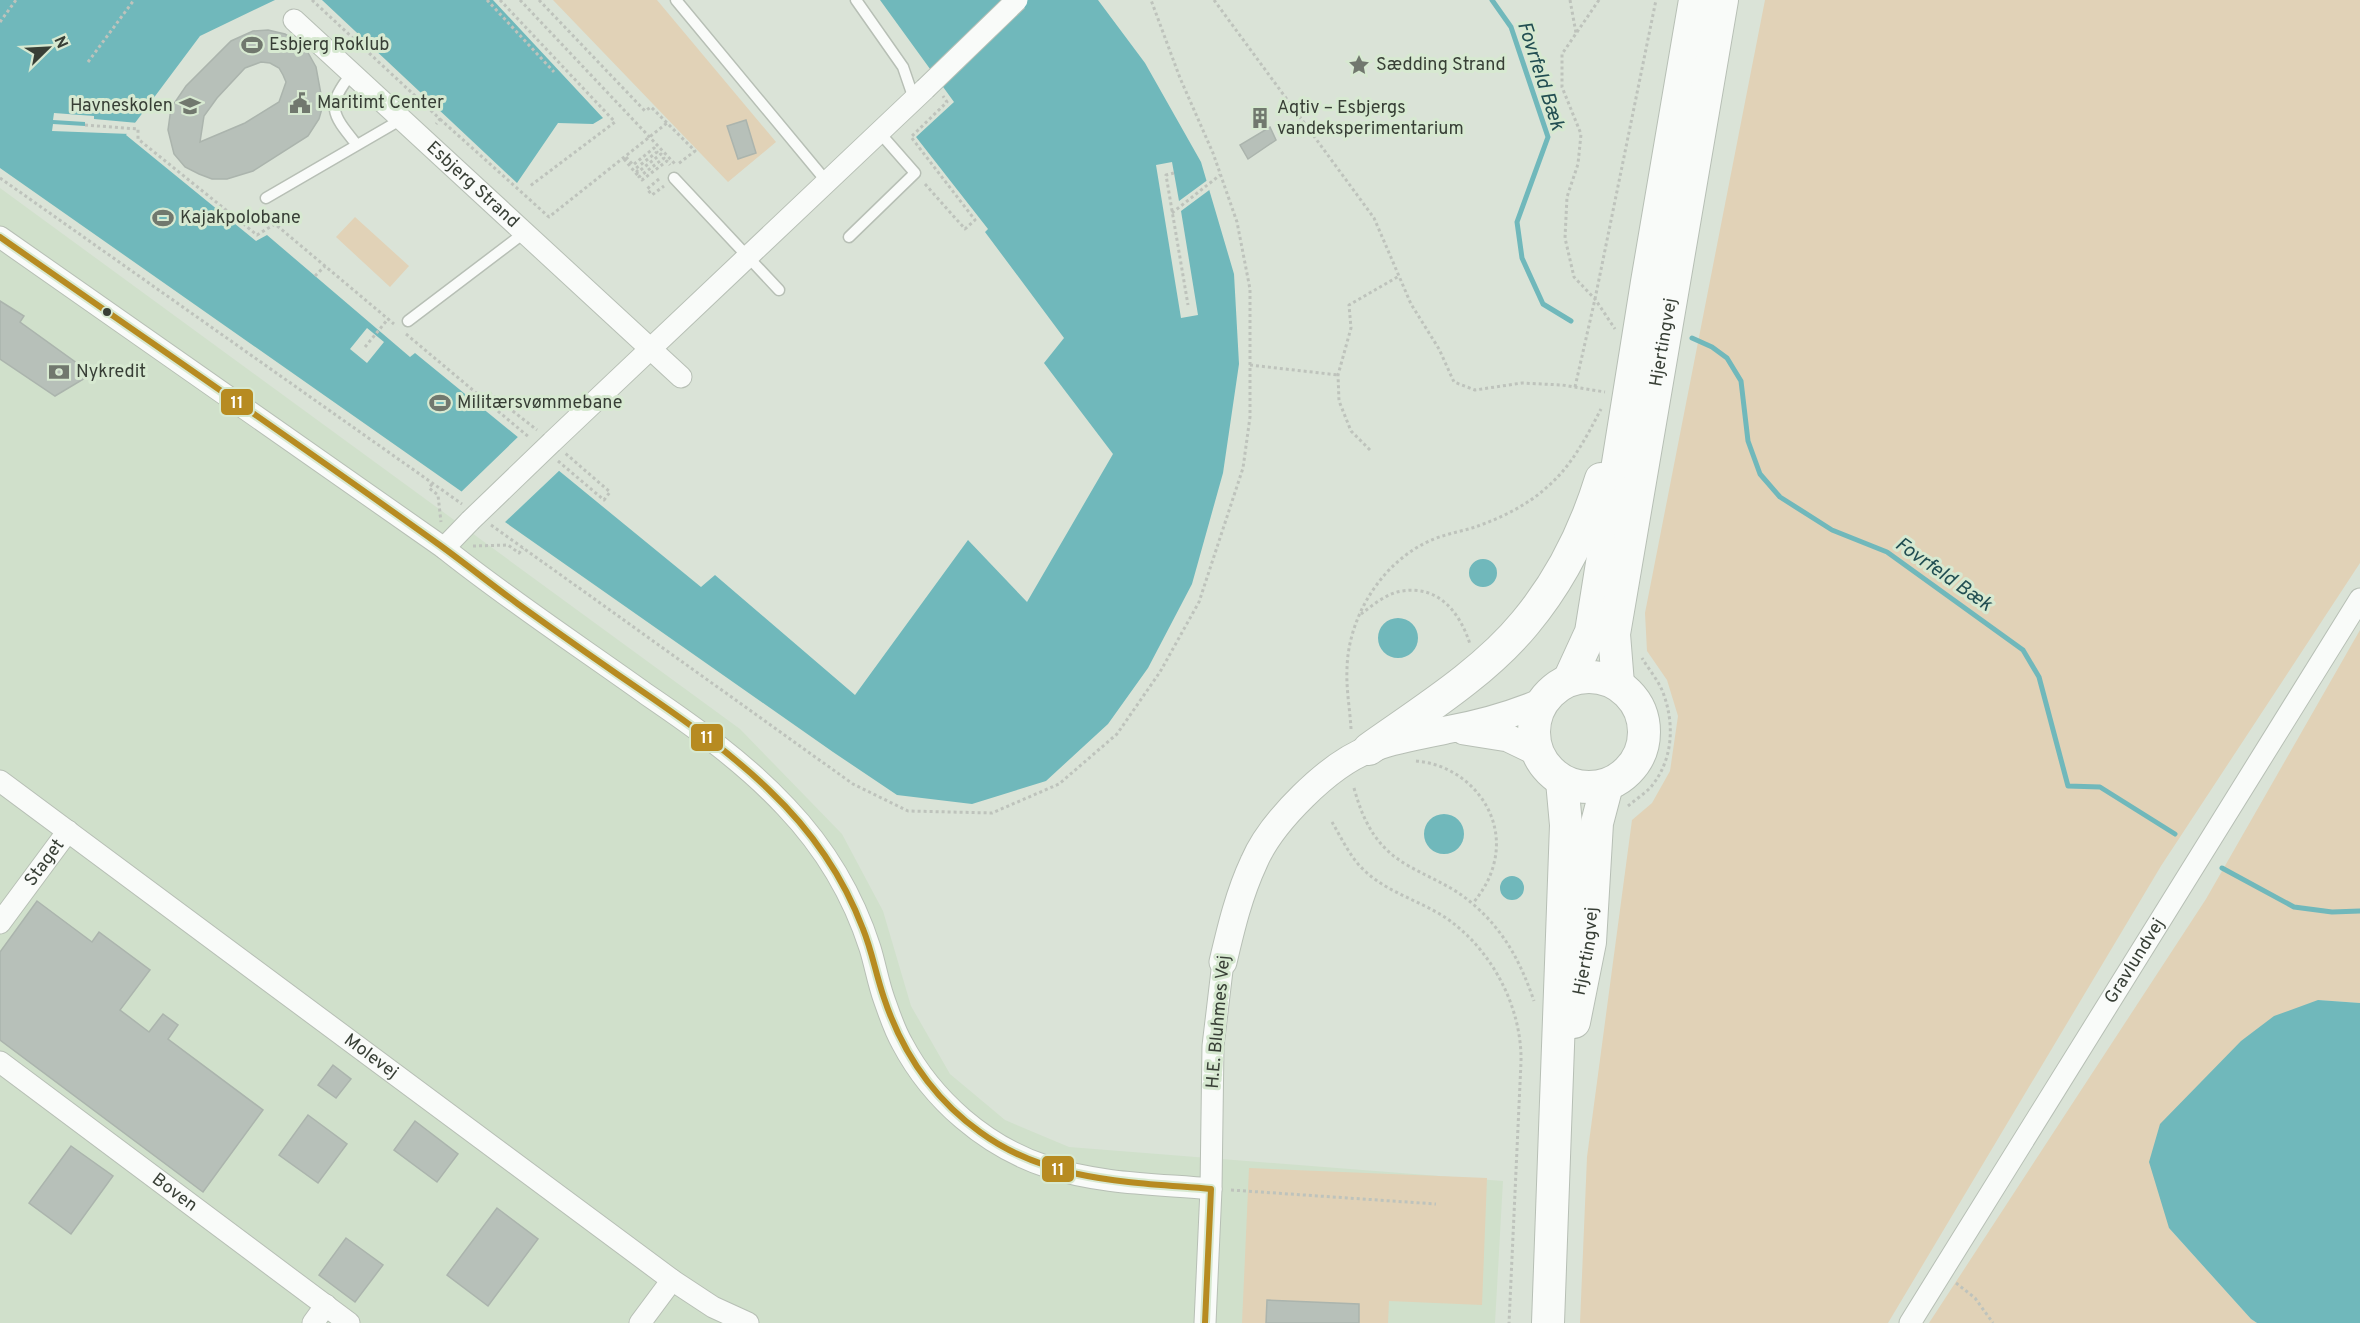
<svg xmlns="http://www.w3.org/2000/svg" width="2360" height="1323" viewBox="0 0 2360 1323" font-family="Overpass,sans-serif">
  <rect width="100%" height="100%" fill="#dae3d7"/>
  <path fill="#d0e0cb" d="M0,188l740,541 102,105 41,77 28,95 39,68 55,46 64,27 434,34 -8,142h-1495z"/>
  <path fill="#e1d2b7" d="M553,0h104l119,142 -48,40z
    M1765,0h595v563l-199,303 -273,457h-308l7,-166 45,-337 20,-17 18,-32 8,-55 -11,-36 -20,-29 -2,-38z
    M355,217l54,49 -19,21 -54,-50z
    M2360,630v373l-42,-3 -149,228 82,91 6,4h-328l277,-424z
    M1249,1168l238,10 -5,127 -93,-4 -1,22h-146z"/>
  <path fill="#70b8bb" d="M0,0h275l-75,36 -74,99 130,106 11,-6 143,122 5,-4 286,234 14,-12 140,120 113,-155 59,62 86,-148 -69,-91 20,-25 -79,-106 3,-3 -72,-92 38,-35 -74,-102h218l47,63 56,99 33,112 5,90 -16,109 -31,111 -44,84 -40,56 -62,57 -74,23 -75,-9 -64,-43 -833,-584z
    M322,0h171l110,118 -10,6 -35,-1 -41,60z
    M1469 573a14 14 0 1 1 28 0a14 14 0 1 1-28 0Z
    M1378 638a20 20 0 1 1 40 0a20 20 0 1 1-40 0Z
    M1424 834a20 20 0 1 1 40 0a20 20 0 1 1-40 0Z
    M1500 888a12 12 0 1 1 24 0a12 12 0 1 1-24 0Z
    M2318,1000l42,3v320h-103l-6,-4 -82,-91 -20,-66 11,-38 81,-83 33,-25z"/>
  <path fill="#dae3d7" d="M54,113l40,3v3l44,4 -8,11 -78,-3 1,-7 32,2v-4l-32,-2z
    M1172,162l7,39 30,-22 3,9 -31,23 17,104 -17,3 -25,-153z
    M367,328l17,14 -17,21 -17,-14z
    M520,435l41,34 -58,55 -44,-30z"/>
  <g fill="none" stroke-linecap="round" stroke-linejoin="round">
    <path stroke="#70b8bb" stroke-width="5" d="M1492,0l19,27 37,110 -31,85 5,36 21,46 28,17
      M1692,338l20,9 15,11 14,23 7,60 12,33 20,23 52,33 55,22 136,98 16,27 29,109 32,1 75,47
      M2222,868l72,39 38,5 28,-1"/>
  </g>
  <path fill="#b7c0b9" stroke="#abb4ad" stroke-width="1.5" fill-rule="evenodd" d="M268,30l17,4 11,7 11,10 9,16 7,38 -4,14 -11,17 -55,35 -26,8h-15l-13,-5 -14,-7 -11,-13 -6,-24 3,-22 15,-22 45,-45 22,-10zM261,62l9,1 9,5 4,7 3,7 -7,20 -34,21 -45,19 4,-26 13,-18 28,-30z
    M746,120l10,33 -18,6 -11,-33z
    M1270,127l6,13 -28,19 -8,-14z
    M0,301l24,15 -4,6 72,52 -37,22 -55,-37z
    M37,901l55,41 7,-10 51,38 -30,40 29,22 14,-18 15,11 -10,14 95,71 -60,82 -203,-152v-88z
    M333,1065l18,14 -15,19 -18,-13z
    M308,1115l39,29 -29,39 -39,-28z
    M415,1121l43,33 -21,28 -43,-32z
    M71,1146l42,30 -42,58 -42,-31z
    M497,1208l41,31 -50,67 -41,-31z
    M346,1238l37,27 -28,37 -36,-27z
    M1267,1300l92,4v19h-93z"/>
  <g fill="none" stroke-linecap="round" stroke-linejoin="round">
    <defs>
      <path id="service" d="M676,0l151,182
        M856,0l47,67 11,32
        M352,73c-27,34 -20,41 5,72
        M674,178l105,112
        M266,198l136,-79
        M849,237l66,-64 -36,-41
        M408,321l116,-88"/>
      <g id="minor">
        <path id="s1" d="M294,20l387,357"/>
        <path d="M0,237l444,311c65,52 135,98 202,146 50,34 99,69 140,113 38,40 67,88 84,141 5,16 8,34 14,51 5,14 10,30 18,44 30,57 84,104 146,124 52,17 109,17 163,22"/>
        <path d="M552,442l373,-353"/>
        <path d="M444,548l26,-27"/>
        <path id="s2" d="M0,781l672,499 41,27 35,16"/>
        <path id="s3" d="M0,923l68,-92"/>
        <path id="s4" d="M0,1062l349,261"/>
        <path d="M313,1323l13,-18"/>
        <path d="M640,1323l32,-43"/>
        <path d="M1205,1323l6,-134 2,-143 10,-84"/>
        <path id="s5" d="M1910,1323l450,-724"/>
      </g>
      <path id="tertiary" d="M1464,731l44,7 29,14
        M1223,962c8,-34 16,-68 31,-100 17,-40 75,-98 116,-113 24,-10 50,-13 76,-19 33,-6 65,-15 96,-28"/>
      <g id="secondary">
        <circle cx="1589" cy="732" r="55"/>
        <path d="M1569,680l22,-48 56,-350 48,-282"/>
        <path id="s6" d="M1618,684l-4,-50 108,-634"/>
        <path d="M1369,749c52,-37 115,-76 156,-126 35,-42 60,-92 76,-144"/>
        <path id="s7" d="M1574,1022l16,-80 7,-119 10,-38"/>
        <path d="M1548,1323l18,-498 -4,-44"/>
      </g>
    </defs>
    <use href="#service" stroke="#b7bfb5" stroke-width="13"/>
    <use href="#minor" stroke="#b7bfb5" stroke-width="23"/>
    <use href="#tertiary" stroke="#b7bfb5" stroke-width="29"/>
    <use href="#secondary" stroke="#b7bfb5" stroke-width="34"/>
    <path stroke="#bec3bc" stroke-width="3" stroke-dasharray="3 3" stroke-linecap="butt" d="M312,0l128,119 -4,5
      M487,0l67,72
      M500,0l115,122 -85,64
      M520,0l155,164
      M539,0l106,111 6,-4 44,44 -17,13
      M1214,0l160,218 37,86 28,45 15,33 21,8 47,-7 40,2 43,7
      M1570,0l6,33
      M1599,0l-37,54v33l19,47 -3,30 -11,33 -2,41 9,39 21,22 20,30
      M0,22l16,-22
      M88,62l46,-62
      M440,119l109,98 118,-94
      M85,125l53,4v10l119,96 18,-11 119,100
      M626,157l7,8 21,-17 3,4 -22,17 3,3 23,-18 3,4 -25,19 3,3 25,-19 3,4
      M624,159l15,18
      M1174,173l-8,2 22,130
      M0,178l462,326
      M659,179l-12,10 5,6 12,-9
      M925,184l40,45 10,-9 -64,-83 36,-35 -4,-6
      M1172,213l48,-38
      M315,276l10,-10
      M406,334l124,104
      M365,347l23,-28
      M1250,365l88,10
      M1575,387l20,-88 61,-299
      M485,400l6,-6 46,36
      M1370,450l-19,-19 -12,-30 -1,-26 13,-47 -2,-23 50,-29
      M558,461l46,39 6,-8 -45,-39
      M432,484l-3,4 9,7 3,27
      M491,525l362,259 55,27 84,2 67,-29 58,-50 43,-62 39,-70 44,-134 7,-51v-128l-13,-67 -24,-69 -33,-75 -29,-78
      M473,546l35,-1 11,8 4,-5
      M1361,614c12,-9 26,-21 41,-23 37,-6 58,22 68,53
      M1351,729c-1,-20 -5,-40 -4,-60 1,-54 37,-110 87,-130 15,-6 30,-8 44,-13 25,-9 49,-21 68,-38 25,-21 40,-50 55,-79
      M1416,761c51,4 93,53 77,106 -4,14 -11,25 -20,36
      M1354,788c9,33 22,59 53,77 24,14 46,21 67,40 31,27 47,58 60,96
      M1628,806c7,-6 16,-12 22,-18 24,-28 25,-66 12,-98 -5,-11 -14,-22 -20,-32
      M1332,822c10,17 19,37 34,50 24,22 56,29 83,48 44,32 73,88 72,142l-12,261
      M1231,1190l205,14
      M1956,1283l19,15 18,25"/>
    <use href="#service" stroke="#f9fbf9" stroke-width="10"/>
    <use href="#minor" stroke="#f9fbf9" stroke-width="21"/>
    <use href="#tertiary" stroke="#f9fbf9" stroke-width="27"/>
    <use href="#secondary" stroke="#f9fbf9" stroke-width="32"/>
    <defs>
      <path id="minor-bridge" d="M925,89l92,-89
        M470,521l82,-79"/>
    </defs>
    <use href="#minor-bridge" stroke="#b7bfb5" stroke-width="23" stroke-linecap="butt"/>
    <use href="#minor-bridge" stroke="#f9fbf9" stroke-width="21"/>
    <defs>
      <path id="bus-1" d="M0,237c147,103 295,204 441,309 26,19 51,39 77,58 43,31 87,62 131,92 42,29 84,59 120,94 41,39 74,86 94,139 9,22 13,46 21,69 18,54 50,101 96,134 68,50 151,50 231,57l-6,134"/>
    </defs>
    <use href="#bus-1" stroke="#d7e9d1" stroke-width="10"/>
    <use href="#bus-1" stroke="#b78b21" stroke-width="6"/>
  </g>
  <defs>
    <symbol id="stadium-bare" viewBox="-9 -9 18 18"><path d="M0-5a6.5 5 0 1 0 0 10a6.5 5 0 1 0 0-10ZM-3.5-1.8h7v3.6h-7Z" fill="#71786e" stroke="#d7e9d1" stroke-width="2.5" paint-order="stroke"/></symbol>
    <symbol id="sight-bare" viewBox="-9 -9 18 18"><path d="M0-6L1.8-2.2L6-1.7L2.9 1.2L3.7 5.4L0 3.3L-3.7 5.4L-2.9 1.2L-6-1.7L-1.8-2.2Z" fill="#71786e" stroke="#d7e9d1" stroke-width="2.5" paint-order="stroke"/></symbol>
    <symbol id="civic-bare" viewBox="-9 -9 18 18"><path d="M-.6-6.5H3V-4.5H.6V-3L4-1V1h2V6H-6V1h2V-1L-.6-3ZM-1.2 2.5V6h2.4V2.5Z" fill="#71786e" stroke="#d7e9d1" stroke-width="2.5" paint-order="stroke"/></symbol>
    <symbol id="school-bare" viewBox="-9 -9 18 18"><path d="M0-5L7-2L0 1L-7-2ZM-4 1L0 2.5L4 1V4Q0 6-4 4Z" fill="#71786e" stroke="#d7e9d1" stroke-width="2.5" paint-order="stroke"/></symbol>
    <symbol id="building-bare" viewBox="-9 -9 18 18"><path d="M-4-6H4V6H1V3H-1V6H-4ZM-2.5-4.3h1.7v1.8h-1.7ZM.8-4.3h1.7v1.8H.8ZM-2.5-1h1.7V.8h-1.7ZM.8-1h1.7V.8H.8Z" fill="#71786e" stroke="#d7e9d1" stroke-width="2.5" paint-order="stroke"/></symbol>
    <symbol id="bank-bare" viewBox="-9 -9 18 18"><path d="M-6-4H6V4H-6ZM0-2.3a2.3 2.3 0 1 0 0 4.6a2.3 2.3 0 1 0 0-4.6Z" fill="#71786e" stroke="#d7e9d1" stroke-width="2.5" paint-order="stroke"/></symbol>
  </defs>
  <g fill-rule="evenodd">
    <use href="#stadium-bare" x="237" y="30" width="30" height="30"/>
    <use href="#sight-bare" x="1344" y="50" width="30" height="30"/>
    <use href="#civic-bare" x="285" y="88" width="30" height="30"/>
    <use href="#school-bare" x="175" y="91" width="30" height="30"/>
    <use href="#building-bare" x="1245" y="103" width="30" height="30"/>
    <use href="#stadium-bare" x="148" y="203" width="30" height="30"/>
    <use href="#bank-bare" x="44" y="357" width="30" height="30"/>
    <use href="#stadium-bare" x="425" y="388" width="30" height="30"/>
  </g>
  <circle fill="#383f36" stroke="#d7e9d1" stroke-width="2" cx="107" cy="312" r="5"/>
  <g text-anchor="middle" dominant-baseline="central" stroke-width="6" stroke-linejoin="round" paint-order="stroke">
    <g font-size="18" fill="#383f36" stroke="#d7e9d1" text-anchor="start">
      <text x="269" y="45">Esbjerg Roklub</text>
      <text x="1376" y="65">Sædding Strand</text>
      <text x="317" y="103">Maritimt Center</text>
      <text x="173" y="106" text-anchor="end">Havneskolen</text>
      <text x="1277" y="108">Aqtiv – Esbjergs<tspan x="1277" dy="21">vandeksperimentarium</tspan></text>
      <text x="180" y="218">Kajakpolobane</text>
      <text x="76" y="372">Nykredit</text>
      <text x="457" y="403">Militærsvømmebane</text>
    </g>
    <g font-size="18" fill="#383f36" stroke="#d7e9d1">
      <text stroke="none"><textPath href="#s1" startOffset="243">Esbjerg Strand</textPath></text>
      <text stroke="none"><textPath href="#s6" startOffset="346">Hjertingvej</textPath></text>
      <text stroke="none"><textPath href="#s3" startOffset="75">Staget</textPath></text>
      <text stroke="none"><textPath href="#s7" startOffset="72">Hjertingvej</textPath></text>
      <text stroke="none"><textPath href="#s5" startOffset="426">Gravlundvej</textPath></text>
      <text transform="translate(1219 1022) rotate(-85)">H.E. Bluhmes Vej</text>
      <text stroke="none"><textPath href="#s2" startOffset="462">Molevej</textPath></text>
      <text stroke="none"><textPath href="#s4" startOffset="218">Boven</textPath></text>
    </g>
    <g font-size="20" font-style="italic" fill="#224e52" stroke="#d7e9d1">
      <text transform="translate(1540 76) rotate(72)">Fovrfeld Bæk</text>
      <text transform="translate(1943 575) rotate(35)">Fovrfeld Bæk</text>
    </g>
  </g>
  <g stroke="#d7e9d1" stroke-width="2">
    <rect x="220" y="388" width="34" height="28" rx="6" fill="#b78b21"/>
    <rect x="690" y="723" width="34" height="29" rx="6" fill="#b78b21"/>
    <rect x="1041" y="1155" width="34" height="28" rx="6" fill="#b78b21"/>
  </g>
  <g font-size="16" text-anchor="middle" font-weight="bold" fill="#fff">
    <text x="237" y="408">11</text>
    <text x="707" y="743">11</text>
    <text x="1058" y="1175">11</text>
  </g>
  <g transform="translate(48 48) rotate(66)" stroke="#d7e9d1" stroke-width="4.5" paint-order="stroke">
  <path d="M0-4.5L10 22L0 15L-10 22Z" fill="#383f36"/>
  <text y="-9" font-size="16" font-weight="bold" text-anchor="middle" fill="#383f36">N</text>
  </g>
</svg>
